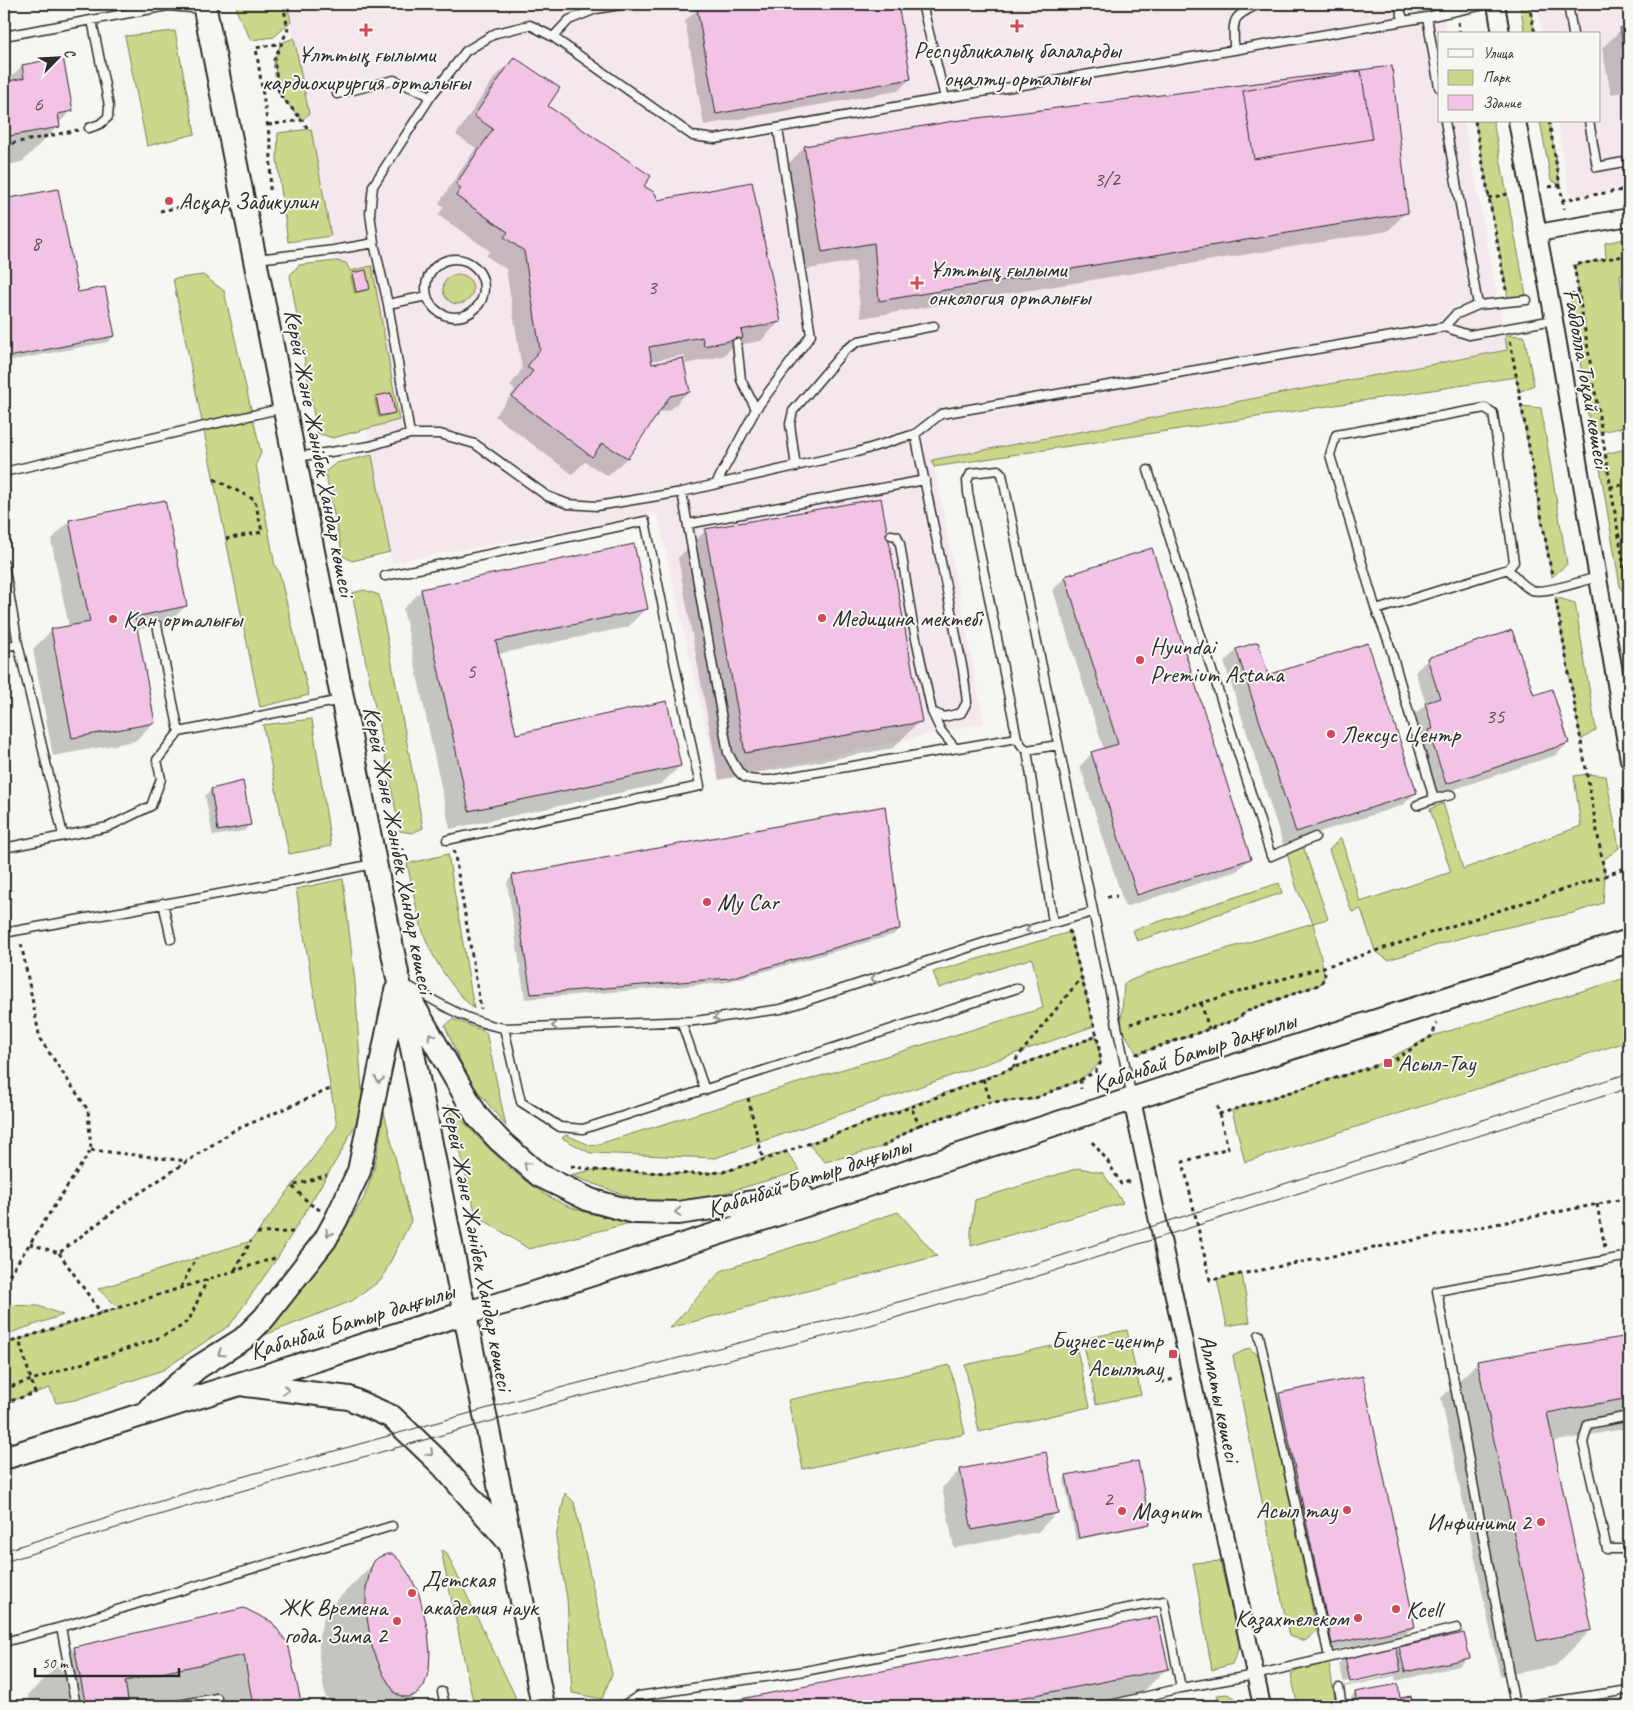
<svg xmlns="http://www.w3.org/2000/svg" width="1633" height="1710" viewBox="0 0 1633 1710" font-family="Caveat,sans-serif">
  <rect width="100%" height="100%" fill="#f6f6f2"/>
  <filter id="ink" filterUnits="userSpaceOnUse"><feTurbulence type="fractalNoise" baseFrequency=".02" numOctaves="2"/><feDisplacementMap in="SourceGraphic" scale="10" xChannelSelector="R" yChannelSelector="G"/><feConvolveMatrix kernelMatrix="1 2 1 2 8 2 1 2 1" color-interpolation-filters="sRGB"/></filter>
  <g filter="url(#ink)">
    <path fill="#f5e7ee" d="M287,4h1154l6,30h-8v87h25l43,228 -574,111 51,263 -266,57 -61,-267 -265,50z
      M1537,4h92v183l-59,10 -13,-76h42v-87h-57z"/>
    <path fill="#cbd78a" stroke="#7b815a" d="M236,4h51l4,18 -17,15 -23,3 -14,-28z
      M1520,4h9l6,30h-10z
      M175,31l20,103 -48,12 -22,-110z
      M294,38l15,76 -7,6 -23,-26 -5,-34 7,-17z
      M1475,121h18l34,179 -18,3z
      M1540,121h9l11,64 -9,-5z
      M311,129l20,107 -43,6 -11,-83 1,-26z
      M1629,238v34l-9,2 9,106v46l-38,8 -21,-139 9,-1 -5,-29 32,-6 -1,-16z
      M336,261l10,2 4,8 22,-5 27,154 -66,18 -16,-5 -27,-158 9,-10z
      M443 289a15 15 0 1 1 30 0a15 15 0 1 1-30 0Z
      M203,275l21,16 37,162 -5,11 19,102 4,6 30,123 -49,12 -87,-428z
      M1509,335l15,1 10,49 -15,7 -3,-15 -582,90 -2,-7 575,-110 -2,-14z
      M1521,406l20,2 26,156 -15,13z
      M1629,448v155l-9,-17 -22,-130z
      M372,455l18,97 -38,9 -9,-5 -18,-84 11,-9z
      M364,590l15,5 44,233 -11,5 -12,-2 -48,-238z
      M1555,597l20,6 21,127 -15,10z
      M312,719l19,127 -42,8 -26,-129z
      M1587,774l19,2 13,72 -17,13 3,15 -2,27 -30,10 -102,22 -83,25 -13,-9 -14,-42 -9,3 -23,-62 12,-12 19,64 91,-30 -21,-63 13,-6 20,66 118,-43 -7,-50z
      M1302,843l26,76 -15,4 12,53 -4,8 -70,25 -16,11 -98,34 -16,-27 3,-44 38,-15 151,-45 -16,-34 -11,-39z
      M448,854l26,155c-23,-22 -44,-52 -53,-84 -6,-20 -9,-41 -14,-61z
      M343,879l12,103 8,127 -22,43 -63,105 -48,68 -67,45 -88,30 -19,3 -6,-15 -46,15v-59l115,-36 -21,-19 153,-48 86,-115 -41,-237z
      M1279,883l3,10 -145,48 -4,-11z
      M1070,932l24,94 -379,132 -125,-5 -28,-15 4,-3 26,11 451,-138 -11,-50 -93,30 -6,-16z
      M1629,977v64l-384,121 -13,-52 144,-45 56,-29z
      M453,1019l33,13 20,94 -38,-47 -23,-53z
      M1097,1036l4,26 -21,18 -47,19 -43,3 -71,23 -37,22 -57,15 -17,-18z
      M448,1104c37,42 81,92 137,108 16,4 33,7 49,10l-105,27 -53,-34z
      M384,1112l27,109 -30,59 -29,21 -90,35 84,-109 18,-29 10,-28z
      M786,1151l14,20 -79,23 -70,11 -81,-30 23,-5 102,4 28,-2z
      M1079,1168l24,5 20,30 -152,43v-15l4,-31z
      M898,1212l39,44 -267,72 51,-57z
      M1242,1274l8,48 -23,4 -10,-47z
      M4,1305l34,1 25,9 -59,20z
      M1127,1330l14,65 -45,9 -13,-65z
      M1075,1341l15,66 -111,25 -14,-67z
      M1249,1348l10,8 58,275 -12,10 -16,-5 -56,-280z
      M950,1365l15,69 -162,35 -15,-69z
      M565,1493l9,9 38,172 -10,25 -30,-6 -5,-95 -11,-60z
      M441,1550l5,2 69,144 1,10h-42z
      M1220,1561l20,84 -8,19 -20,6 -19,-107z
      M1329,1663l7,43h-38l-7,-31 7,-5z
      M1227,1694l24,12h-32l-2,-11z"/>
    <path fill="#0003" fill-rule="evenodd" d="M4,4h29l-29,5z
      M728,4h169l13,75 -12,12 -194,34 -19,-104 13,-12z
      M1629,28v63l-18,3 -9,-46 19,-18z
      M514,58l32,48 96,80 137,136 -18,19 -28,5 -10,10 -37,8 -2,-9 -33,6v4l37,27 -18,18 -13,3 -30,45 -19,18 -23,-14 -13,12 -77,-58 20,-26 -5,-4 12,-17 -16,-100 -20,-13 4,-5 -52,-36 6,-8 -5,-4 37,-55 -20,-13 39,-58z
      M22,66l49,45 -13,13v2l-36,36 -18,4v-83l2,-1z
      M805,147l601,65 -18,19 -527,87 -6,-57 -52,9 -17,-104z
      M57,190l20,104 37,42 -6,6 -104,20v-161z
      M353,274l16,14 -3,3 -12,3 -4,-17z
      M376,397l17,16 -2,2 -13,3 -4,-18z
      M880,499l40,222 -27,27 -174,32 -41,-222 27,-27z
      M69,521l117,85 -19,18 -31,6 17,93 -18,18 -82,15 -20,-107 19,-19 17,-3 -18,-87z
      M1151,550l99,308 -13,13 -112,36 -45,-141 12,-13 12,-3 -51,-160 12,-13z
      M422,590l224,18 -18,19 -130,27 17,81 165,31 -19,18 -211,45 -47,-220z
      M1512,632l21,65 35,46 -12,12 -122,41 -21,-80 13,-12 -11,-32 12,-12z
      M1237,650l31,27 147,116 -12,12 -120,39 -59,-182z
      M211,790l39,35 -6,6 -31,5 -8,-40z
      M512,876l387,53 -6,6 -170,48 -198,16 -18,-117z
      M1629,1337v91l-77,14 39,188 -36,36 -55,10 -59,-278 37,-36z
      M1280,1394l134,232 -9,9 -82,17 -52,-248z
      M960,1470l96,43 -18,19 -84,16 -12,-60z
      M1067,1476l82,47 -3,3 -70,14 -12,-61z
      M375,1562l42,131 -14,13h-73l-5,-11 -6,-35v-24l5,-19 3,-7z
      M1156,1618l11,50 -27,27 -54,11h-374z
      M286,1645l15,61h-103l-1,-4 -22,4h-145l-2,-11 47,-47z
      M1395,1647l1,5 4,-4 69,9 -10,9 -63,15 -1,-5 -50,11 -6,-23 6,-6zM1394,1671v3l-49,11 -1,-3z
      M1355,1693l44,7 11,-2 2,8h-65l-1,-3z"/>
    <path fill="#f2c3e5" stroke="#2b2b2b" d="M720,4h178l13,75 -195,35 -19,-106z
      M1629,27v49l-9,-48z
      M63,57l10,54 -15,3 2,13 -56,10v-55l20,-4 -2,-13z
      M514,57l46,31 -12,18 103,70 -7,10 11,7 3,7 94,-18 29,140 -40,8 2,8 -39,8 -2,-9 -53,10 3,17 31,-6 7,34 -20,4 -42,62 -26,-15 -10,14 -80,-60 21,-26 -6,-4 13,-18 -16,-98 -20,-14 4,-5 -52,-36 5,-8 -5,-4 37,-55 -19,-13z
      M1392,66l16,147 -529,88 -5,-58 -52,9 -18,-106 150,-25z
      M1361,71l11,68 -118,20 -11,-68z
      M58,189l20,103 27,-5 10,49 -111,22v-159z
      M366,270l4,19 -14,3 -4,-19z
      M391,393l4,20 -15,3 -4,-20z
      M881,498l41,224 -177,31 -40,-224z
      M165,500l22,106 -52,11 20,106 -83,15 -21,-109 39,-7 -21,-102z
      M634,544l14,65 -152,32 20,93 151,-33 14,65 -212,45 -48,-222z
      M1152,548l99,311 -114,36 -46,-143 27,-8 -53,-168z
      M1512,630l22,65 18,-6 17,54 -123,41 -18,-54 5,-1 -8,-26 15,-5 -13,-40z
      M1258,642l10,33 100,-32 49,150 -121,39 -60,-183z
      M243,781l8,44 -33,6 -7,-42z
      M885,806l15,123 -170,49 -199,16 -19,-119z
      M1629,1336v62l-82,15 45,217 -55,11 -60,-280z
      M1363,1376l52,251 -83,17 -53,-251z
      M1046,1452l12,61 -86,17 -12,-61z
      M1138,1461l12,63 -71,14 -13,-63z
      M387,1554h6l7,7 10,15 9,18 9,37 2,22 -1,17 -5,16 -6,7 -8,4h-7l-8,-4 -12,-19 -11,-27 -3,-17 -3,-18v-24l5,-20 3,-7 5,-4z
      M244,1608l28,14 16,22 14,62h-49l-9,-51 -119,26 4,25h-43l-12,-59z
      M1157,1617l12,52 -190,37h-274z
      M1464,1633l6,25 -65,14 -6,-25z
      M1396,1646l5,25 -51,11 -5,-25z
      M1398,1684l2,14 11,-2 2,10h-56l-2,-14z"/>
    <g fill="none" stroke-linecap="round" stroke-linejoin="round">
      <defs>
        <path id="service" d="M922,4l23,94
          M1398,4l6,17
          M1568,4l5,30
          M1427,17l12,70
          M4,36l164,-30 35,3
          M553,37l16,-17 27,-11 30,-5
          M1234,50c0,-31 -5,-32 25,-46
          M337,94l57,-14 37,16
          M1589,121l8,46 32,-6
          M89,128l11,-4 8,-7 1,-11 -17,-86
          M374,243l14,61 22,130
          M426 288a29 29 0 1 1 58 0a29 29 0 1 1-58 0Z
          M257,259l77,-9 40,-7 -4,-30 3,-27 58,-90 35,-45 30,-18 34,-8 23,12 140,99 22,3 230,-41 289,-48 193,-33 62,-13
          M388,304l39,-8
          M1478,305l49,-5
          M1444,327l25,8 85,-15
          M737,343l4,37 15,29
          M297,457l73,-11 40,-12h30l35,10 72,52 21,8 29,2 85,-14 175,-40 58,-18 26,-20 503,-87 11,-12 23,-10 -33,-184
          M796,467l-6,-43 3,-13 52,-61 14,-9 75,-15
          M1148,470l123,386 44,-19
          M4,472l279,-64
          M716,484l40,-75 55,-74 -33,-206
          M682,492l46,261c13,24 12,28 42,27l247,-42
          M688,524l237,-44
          M891,535l6,1 3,8 13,81 19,87 12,5 17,-4 6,-11 -4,-32 -48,-236
          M4,564l14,80 45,191
          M1508,569c7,7 14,17 24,21 12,4 51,-9 65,-13
          M385,576l260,-55 55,265 -253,54
          M1376,610l132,-41 6,-7 -21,-149 -8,-5 -149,27 -6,20 46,155 12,30 46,159 -17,6
          M4,647l14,-3
          M932,712l9,19 14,17
          M179,732l162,-32
          M1058,745l-31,5 -5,-4 -5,-8 -49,-245 -1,-12 4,-8 27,-3 4,4 130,624
          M1027,750l26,173
          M1434,799l17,-4
          M4,848l104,-21 43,-21 10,-27 -4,-19 22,-28 -22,-107
          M163,903l8,36
          M4,933l291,-53 78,-16
          M410,987c32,18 58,35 94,41l191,-7 86,-12 208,-68 104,-29
          M681,1021l24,69
          M504,1028l17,74 39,25 23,2 435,-141
          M1259,1335l70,322
          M1629,1416l-41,8 -5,19 24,106h22
          M61,1627l15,79
          M4,1642l57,-15 331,-101
          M1339,1688l3,18
          M442,1692l3,14
          M639,1696l166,-25 359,-70 17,87 74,-13 202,-47
          M173,1706l44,-8 1,8
          M622,1706l17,-10 2,10
          M1106,1706l75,-18
          M1515,1706l-78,-415 192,-35
          M1523,1706l106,-16"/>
        <path id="minor" d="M1496,4l5,30
          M1517,121l37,199 75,440
          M1538,233l91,-16
          M1132,1100l130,606"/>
        <path id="secondary" d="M204,4l339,1702
          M408,996l69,120 22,24 40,35 51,25 44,12 44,1 124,-18
          M246,1385l103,13 43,19 50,48 66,76
          M150,1408l47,-40 46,-29 21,-21 61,-78 11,-20 23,-49 37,-180
          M4,1458l461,-145 42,-11 702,-228 420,-133"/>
      </defs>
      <use href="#service" stroke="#2b2b2b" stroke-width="11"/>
      <use href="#minor" stroke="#2b2b2b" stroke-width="20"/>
      <use href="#secondary" stroke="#2b2b2b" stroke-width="26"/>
      <path stroke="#2b2b2b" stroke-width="3" stroke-dasharray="4 4" stroke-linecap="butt" d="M283,4l5,25 -14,31 5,34 23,26
        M1529,4l6,30
        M1458,22l2,12
        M1475,121l31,169
        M1549,121l15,88
        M268,125l34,-5 6,9
        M4,145l74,-15
        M1549,187l11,-2
        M270,190l1,-42 -15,-100 25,-5
        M1488,198l20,-4
        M1562,200l67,-11
        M160,211l44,-8
        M1629,255l-55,10 55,332
        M1570,295l9,-1
        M1510,341l42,235
        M214,479l41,21 7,32 -36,7
        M1610,487l19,-3
        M1556,600l49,276 22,-9
        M454,850l27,159
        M1107,897l10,-1
        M1069,930l28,106 4,26 -6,10 -15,8
        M1201,1003l8,26
        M1130,1024l224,-66 251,-82
        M1136,1053l1,1 98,-34 16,-11 70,-25 4,-8 -1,-9
        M1013,1068l4,-10 64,-80
        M983,1079l8,23
        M748,1098l15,62
        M1217,1106l11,42 -45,14 27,118 419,-82
        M1219,1114l175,-54 38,-24 5,-13
        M919,1125l72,-23 42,-3 47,-19 1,9
        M1092,1142l15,18 14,24 12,-4
        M882,1147l37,-22 -8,-18
        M91,1150l96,11
        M571,1166l22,4 102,4 28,-2 40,-12 148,-53 186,-71
        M1597,1204l8,44
        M320,1210l-10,-6 -18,-18 35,-11
        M257,1233l36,-1
        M30,1244l29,9 67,-51 107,-71 97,-42
        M59,1253l42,60
        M235,1270l16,-29
        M4,1281l2,-1 85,-130 -3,-40 -48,-71 -19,-96
        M181,1287l15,-29
        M4,1344l274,-87
        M1161,1382l14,-3
        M4,1389l150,-49 23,-11 12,-9 18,-40
        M4,1403l31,-10 -16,-53"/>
      <use href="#service" stroke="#f6f6f2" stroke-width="8"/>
      <use href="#minor" stroke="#f6f6f2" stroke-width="16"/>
      <use href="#secondary" stroke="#f6f6f2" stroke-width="22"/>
      <path stroke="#2b2b2b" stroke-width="1" d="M4,1551l191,-61 372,-104 295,-74 167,-46 600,-193
        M4,1562l198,-60 369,-103 296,-73 165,-48 597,-190"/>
    </g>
    <defs><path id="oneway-chevron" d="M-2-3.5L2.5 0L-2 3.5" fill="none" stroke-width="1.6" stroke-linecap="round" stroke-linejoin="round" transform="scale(1.25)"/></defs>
    <g stroke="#90908e">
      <use href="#oneway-chevron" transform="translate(1029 930) rotate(164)"/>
      <use href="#oneway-chevron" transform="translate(874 979) rotate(162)"/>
      <use href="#oneway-chevron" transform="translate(717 1018) rotate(172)"/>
      <use href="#oneway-chevron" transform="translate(555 1026) rotate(178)"/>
      <use href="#oneway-chevron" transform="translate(431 1036) rotate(-120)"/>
      <use href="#oneway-chevron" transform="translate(379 1080) rotate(101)"/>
      <use href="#oneway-chevron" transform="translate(527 1165) rotate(-138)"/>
      <use href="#oneway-chevron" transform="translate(678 1212) rotate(176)"/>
      <use href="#oneway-chevron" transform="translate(329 1233) rotate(120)"/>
      <use href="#oneway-chevron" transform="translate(221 1353) rotate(148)"/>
      <use href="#oneway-chevron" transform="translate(286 1390) rotate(7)"/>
      <use href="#oneway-chevron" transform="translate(430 1453) rotate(44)"/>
    </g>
  </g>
  <g fill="#d1495b" stroke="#f6f6f2" stroke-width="2">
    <path d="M1014.5 18.5h5v5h5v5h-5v5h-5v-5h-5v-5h5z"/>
    <path d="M363.5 22.5h5v5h5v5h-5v5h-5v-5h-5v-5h5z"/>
    <circle cx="169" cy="201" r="5"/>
    <path d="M914.5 275.5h5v5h5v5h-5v5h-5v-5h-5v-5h5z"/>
    <circle cx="822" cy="618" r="5"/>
    <circle cx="113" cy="619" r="5"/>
    <circle cx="1140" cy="660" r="5"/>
    <circle cx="1331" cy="734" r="5"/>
    <circle cx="707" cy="902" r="5"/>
    <rect x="1383" y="1058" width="10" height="10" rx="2.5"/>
    <rect x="1168" y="1349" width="10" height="10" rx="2.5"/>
    <circle cx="1347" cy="1510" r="5"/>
    <circle cx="1122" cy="1511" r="5"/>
    <circle cx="1541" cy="1522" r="5"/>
    <circle cx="412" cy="1593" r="5"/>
    <circle cx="1396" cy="1609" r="5"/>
    <circle cx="1358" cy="1618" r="5"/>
    <circle cx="397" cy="1621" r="5"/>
  </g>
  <g text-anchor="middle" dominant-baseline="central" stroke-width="4" stroke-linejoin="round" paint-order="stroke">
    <g font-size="21" fill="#5d515a">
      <text x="38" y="104">6</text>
      <text x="1107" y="179">3/2</text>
      <text x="36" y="243">8</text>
      <text x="652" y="287">3</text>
      <text x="471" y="671">5</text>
      <text x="1495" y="716">35</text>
      <text x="1108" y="1499">2</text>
    </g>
    <g font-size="24" fill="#2b2b2b" stroke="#f6f6f2" text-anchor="start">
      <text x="1017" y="50" text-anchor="middle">Республикалық балаларды<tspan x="1017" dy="28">оңалту орталығы</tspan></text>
      <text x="366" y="54" text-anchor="middle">Ұлттық ғылыми<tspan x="366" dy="28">кардиохирургия орталығы</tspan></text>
      <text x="179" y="201">Асқар Забикулин</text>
      <text x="928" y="269">Ұлттық ғылыми<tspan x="928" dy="28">онкология орталығы</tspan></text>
      <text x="832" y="618">Медицина мектебі</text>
      <text x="123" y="619">Қан орталығы</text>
      <text x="1150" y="646">Hyundai<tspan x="1150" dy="28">Premium Astana</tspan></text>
      <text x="1341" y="734">Лексус Центр</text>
      <text x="717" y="902">My Car</text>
      <text x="1398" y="1063">Асыл-Тау</text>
      <text x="1163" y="1340" text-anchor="end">Бизнес-центр<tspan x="1163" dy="28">Асылтау</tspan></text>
      <text x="1337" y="1510" text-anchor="end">Асыл тау</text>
      <text x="1132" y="1511">Magnum</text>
      <text x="1531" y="1522" text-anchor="end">Инфинити 2</text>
      <text x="422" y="1579">Детская<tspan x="422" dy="28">академия наук</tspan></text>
      <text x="387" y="1607" text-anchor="end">ЖК Времена<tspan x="387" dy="28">года. Зима 2</tspan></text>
      <text x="1406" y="1609">Kcell</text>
      <text x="1348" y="1618" text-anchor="end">Казахтелеком</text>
    </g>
    <g font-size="24" fill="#2b2b2b" stroke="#f6f6f2">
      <text transform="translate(1587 378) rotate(80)">Ғабдолла Тоқай көшесі</text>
      <text transform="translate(320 453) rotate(79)">Керей Және Жәнібек Хандар көшесі</text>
      <text transform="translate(399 850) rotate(79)">Керей Және Жәнібек Хандар көшесі</text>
      <text transform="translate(1194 1052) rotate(-18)">Қабанбай Батыр даңғылы</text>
      <text transform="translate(809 1177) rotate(-18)">Қабанбай Батыр даңғылы</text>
      <text transform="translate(478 1247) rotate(79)">Керей Және Жәнібек Хандар көшесі</text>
      <text transform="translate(352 1321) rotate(-17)">Қабанбай Батыр даңғылы</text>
      <text transform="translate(1220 1398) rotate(78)">Алматы көшесі</text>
    </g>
  </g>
  <rect width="1633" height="1710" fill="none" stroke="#f6f6f2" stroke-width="20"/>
  <rect x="10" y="10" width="1613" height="1690" fill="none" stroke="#2b2b2b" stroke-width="2" filter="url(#ink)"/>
  <rect x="1438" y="32" width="162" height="90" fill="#f6f6f2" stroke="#a5a5a2"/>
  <rect x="1448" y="49" width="25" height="8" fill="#f6f6f2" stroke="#a5a5a2"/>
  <text x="1483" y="58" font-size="15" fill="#2b2b2b">Улица</text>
  <rect x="1448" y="70" width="25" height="15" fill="#cbd78a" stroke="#a5a5a2"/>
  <text x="1483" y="82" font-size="15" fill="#2b2b2b">Парк</text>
  <rect x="1448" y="95" width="25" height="15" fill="#f2c3e5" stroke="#a5a5a2"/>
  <text x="1483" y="108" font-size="15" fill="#2b2b2b">Здание</text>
  <g transform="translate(58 58) rotate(66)" stroke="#f6f6f2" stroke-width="4" paint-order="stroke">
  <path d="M0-4L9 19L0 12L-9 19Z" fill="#2b2b2b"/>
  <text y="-8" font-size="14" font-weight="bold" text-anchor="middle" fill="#2b2b2b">С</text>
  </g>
  <path d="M35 1668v8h144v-8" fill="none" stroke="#2b2b2b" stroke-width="2.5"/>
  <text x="42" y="1668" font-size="15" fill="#2b2b2b" stroke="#f6f6f2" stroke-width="4" paint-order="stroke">50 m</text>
</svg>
